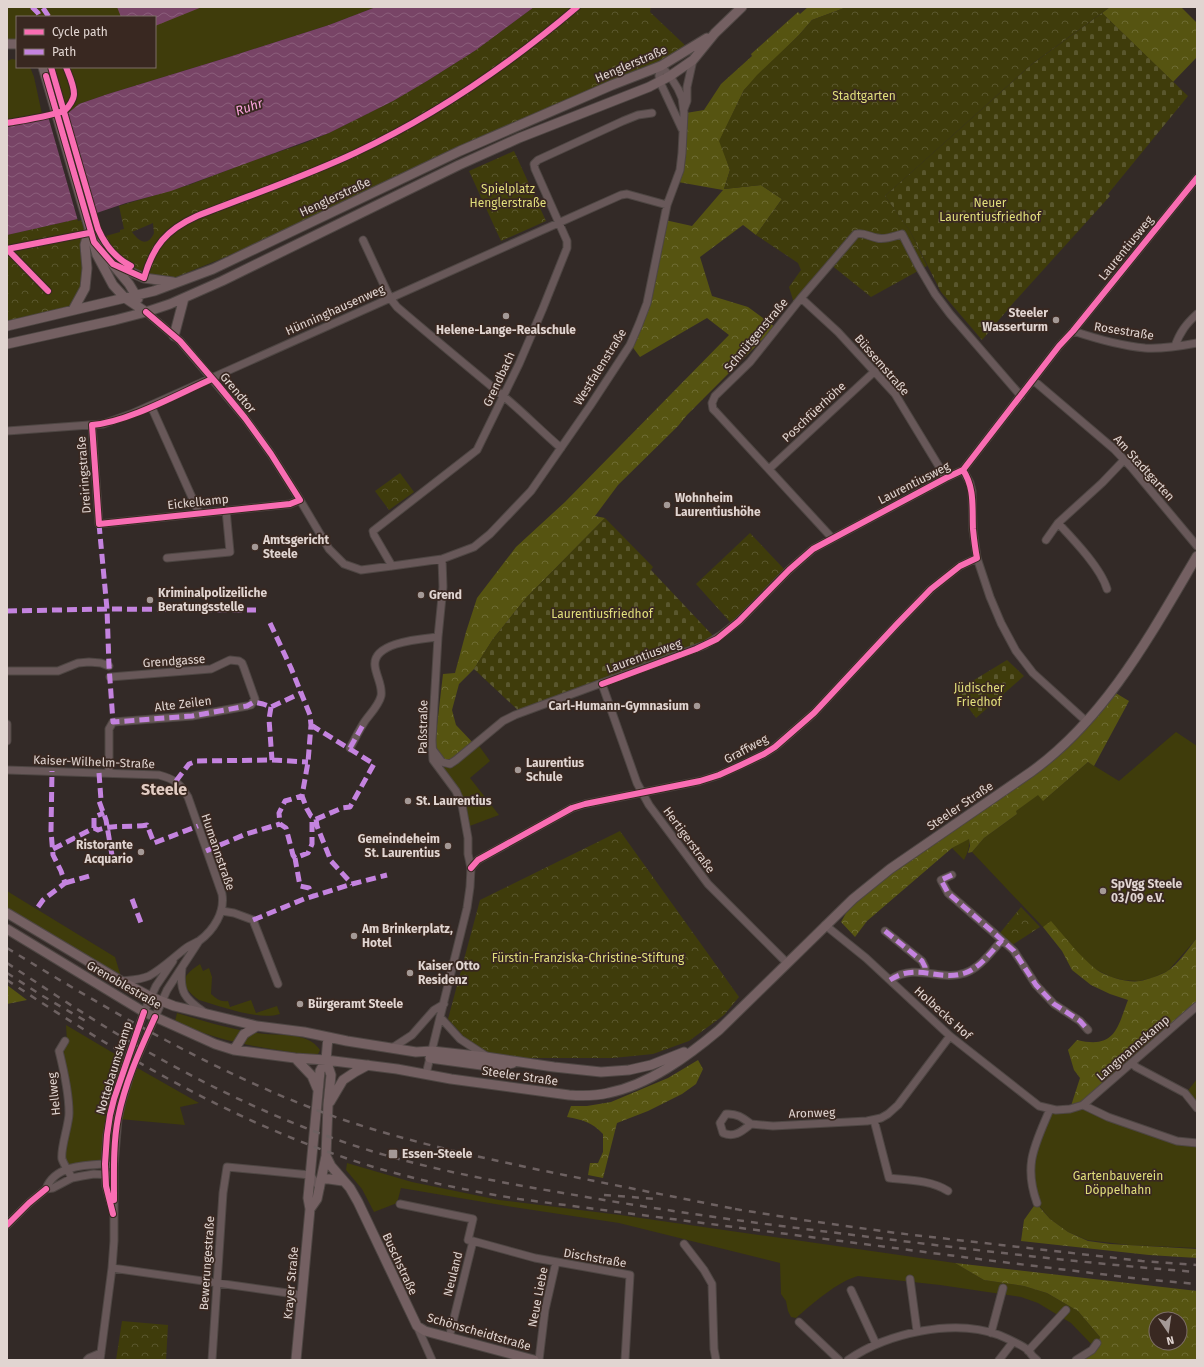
<svg xmlns="http://www.w3.org/2000/svg" width="1204" height="1367" viewBox="0 0 1204 1367" font-family="'Fira Sans',sans-serif">
  <defs>
    <pattern id="forest-crowns" width="20" height="18" patternUnits="userSpaceOnUse"><rect width="20" height="18" fill="#565411"/><path d="M2 6a3 3 0 1 1 6 0M12 15a3 3 0 1 1 6 0" fill="none" stroke="#6e6c33"/></pattern>
    <pattern id="cemetery-stones" width="16" height="16" patternUnits="userSpaceOnUse"><rect width="16" height="16" fill="#3f3c0b"/><path d="M2 7V4a2 2 0 0 1 4 0v3zM10 15v-3a2 2 0 0 1 4 0v3z" fill="#5a572e"/></pattern>
    <pattern id="park-crowns" width="20" height="18" patternUnits="userSpaceOnUse"><rect width="20" height="18" fill="#3f3c0b"/><path d="M2 6a3 3 0 1 1 6 0M12 15a3 3 0 1 1 6 0" fill="none" stroke="#5a572e"/></pattern>
    <pattern id="water-waves" width="16" height="10" patternUnits="userSpaceOnUse"><rect width="16" height="10" fill="#784466"/><path d="M0 5q4-4 8 0t8 0" fill="none" stroke="#8b5e7b"/></pattern>
  </defs>
  <rect width="100%" height="100%" fill="#332a27"/>
  <path fill="#3f3c0b" d="M7,7h369l-47,18 -100,32 -121,37 -29,10 -12,10 -9,-30 -8,-17h105v-50h-138v22l-10,1z
    M12,59l5,1v7h13l4,10 8,37 -35,6v-59z
    M1176,732l21,14v192l-29,33 -16,7 -13,3 -16,-1 -12,-3 -14,-7 -55,-44 -70,-74 12,-14 33,-24 -2,-3 23,-17 6,6 44,-38 31,19z
    M477,743l13,18 -20,17 29,37 -32,12 -5,-22 -26,-48z
    M969,838c1,9 -1,14 -5,22l-12,-12z
    M7,891l108,66 7,23 -115,-68z
    M200,964l3,7 6,-3 3,9 -1,17c6,5 9,8 17,7l2,6 21,-7 5,13 21,-7 3,8c-21,7 -60,-8 -81,-14 -20,-15 -19,-23 1,-36z
    M177,1013c26,8 53,16 80,20 15,3 31,0 46,5 7,2 13,6 17,12l-3,6c-48,-7 -98,-13 -142,-35z
    M66,1025l59,35 8,4 -12,33 -7,69 -46,2 -4,-6 6,-48 -10,-62 7,-10z
    M134,1066l65,37 -19,4 5,18 -66,-6z
    M1197,1079v28l-11,-14z
    M1083,1105l25,12 89,26v105l-68,-3 -42,-5 -19,-8 -18,-13 -13,-16 -5,-14 4,-45 14,-35z
    M347,1163l65,19 87,18 121,15 335,48 29,17 40,6 23,7 31,18 22,26 -3,9 -3,1 -23,-24 -33,-20 -17,-6 -81,-12 -82,-9c-20,5 -46,28 -62,42l-5,-1 -3,-6 -2,-10 -5,-7 -1,-31 -161,-40 -106,-16 -112,-19 -4,15 -23,9 -12,-23 -16,-19z"/>
  <path fill="url(#forest-crowns)" fill-rule="evenodd" d="M808,7h39l-35,13 -13,15 -55,55 -24,50 10,30 -6,19 37,-4 21,14 -26,36 -13,-10 -43,32 12,39 36,11 27,20 -88,88 -9,11 -60,59 -23,31 10,2 -79,80 -33,41 -19,30 -15,15 -7,26 4,15 19,20 -26,18 -13,-8 -1,-12 8,-69 12,-1 11,-41 11,-34 39,-51 49,-45 164,-167 -22,-17 -67,39 -9,-12 10,-20 24,-105 27,6 31,-36 -45,-8 8,-69 18,-3 17,-26 31,-28 -1,-2 47,-42 2,2z
    M1110,7h71l16,16v34l-24,25 -71,-69z
    M1114,692l15,9 -35,65 -6,-4 -45,39 -5,-6 -22,16 1,3 -33,24 -12,14 -4,1 2,-7 -1,-7 -17,9 -85,73 -12,16 -14,-15 13,-23 178,-127z
    M1051,921c14,16 29,36 46,49 10,7 31,13 43,11 7,-1 20,-6 26,-9 12,-7 22,-23 31,-34v67l-101,89 -26,15 10,-31 -6,-8 -6,-20 9,-10c38,9 40,-11 51,-40l-18,-6 -19,-9 -19,-15 -10,-19 -19,-24z
    M7,985l20,15 -20,4z
    M698,1060l5,9 -7,15 -14,10 -34,17 -31,12 -14,55 -15,-3 2,-12h8l5,-11v-18c-11,-12 -20,-14 -36,-17l4,-11h16l24,-4 57,-24z
    M1036,1203l14,16 18,13 20,9 22,3 87,5v9l-48,-3 -128,-14 3,-21z
    M955,1263l242,28v69h-123l23,-14 3,-9 -22,-26 -31,-18 -23,-7 -40,-6zM1156,1319h24v24h-24z"/>
  <path fill="url(#cemetery-stones)" d="M1102,13l86,83 -80,98 2,2 -95,105 -33,39 -41,-48 -31,-61 -25,-35 146,-131z
    M605,518l48,49 -2,3 65,69 -196,73 -46,-43 19,-30 33,-41z
    M1007,660l17,16 -48,42 -20,-27z"/>
  <path fill="url(#park-crowns)" fill-rule="evenodd" d="M534,7h117l-1,5 39,37 -231,100 -230,107 -52,21h-17l-16,-2 -14,-7 -15,-10 -18,-16 -1,-3 25,-7v-2l4,-1 -5,-23 70,-21 60,-23 56,-19 24,-10 64,-32 34,-20 49,-31zM153,223l1,10c-6,14 -15,9 -22,-1z
    M847,7h263l-78,57 -147,132 25,35 17,35 -56,31 -41,-33 -36,39 -5,-16 12,-17 -3,-7 -42,-28 26,-36 -21,-14 -37,4 6,-19 -11,-29 25,-51 13,-15 42,-40 13,-15z
    M514,151l32,70 -45,20 -32,-70z
    M82,218l9,26 -8,44 -11,21 -65,18v-92z
    M400,473l14,19 -25,18 -14,-19z
    M750,533l34,36 -53,54 -35,-39z
    M620,831l119,166 -15,18 -35,26 -36,13 -40,4h-119l-28,-19 -18,-20 32,-119z
    M1021,907l19,20 -28,18 -12,-12z
    M122,1321l46,4 -2,35h-50z"/>
  <path fill="url(#water-waves)" d="M117,7h85l-47,19v-9h-34z
    M376,7h158l-58,43 -49,31 -34,20 -64,32 -158,58 -45,12 -44,15 -75,17v-108l60,-13 12,-10 29,-10 121,-37 100,-32z"/>
  <path fill="#332a27" d="M67,111l29,104 -18,6 -30,-105z"/>
  <g fill="none" stroke-linecap="round" stroke-linejoin="round">
    <defs>
      <path id="street" d="M661,66l-2,10 1,6 22,47
        M684,109l3,-8v-14l6,-27
        M363,240l27,58 7,9c35,30 70,59 105,88 21,17 39,36 59,53
        M801,298l37,34 57,62 51,84
        M146,312l34,29 65,77 26,36 29,46 29,49 15,15 17,6 31,-4 50,-7 32,-12 16,-13 41,-43 59,-85 40,-61 9,-21 8,-21 20,-98 13,-35 2,-17 2,-40 -2,-15 -4,-9 -8,-13 -9,-10
        M1073,331c21,7 49,15 72,17 16,1 36,-2 52,-5
        M1175,346c5,-14 11,-22 22,-32
        M1033,380l81,69 18,19 65,78
        M151,406l48,107
        M92,425l7,99 191,-20 10,-4
        M7,431l96,-7 28,-10 490,-219 6,-1 40,11
        M769,469l106,-98
        M963,470l7,13 2,8 1,39 4,28 13,39 11,26 15,28 17,22 54,49
        M1058,523c15,16 43,45 49,66
        M832,538l-116,-126 -3,-3 -1,-6 3,-7 35,-34 51,-64 55,-64c8,-2 14,3 21,4 9,2 17,-2 25,-4l16,31 17,29 15,20 71,82
        M1046,540l12,-17 44,-40 22,-23
        M167,558l63,-6 -4,-42
        M392,566l-18,-31 -1,-4 104,-81 42,-86 24,-56 24,-60v-7l-32,-72 -1,-5 4,-4 85,-39 15,-6 14,-2
        M7,671h51l20,-8 11,-1 12,1 8,3
        M602,684l35,99 12,22 59,79 79,79
        M7,724v17
        M350,748c5,-9 9,-18 15,-27 5,-7 14,-16 16,-25 2,-10 -5,-20 -6,-30 -3,-24 46,-27 63,-29
        M433,750l9,12 8,2 6,-4 47,-39 12,-6 190,-70 16,-10 18,-14 50,-51 24,-21 133,-71 17,-8 96,-124 14,-15 124,-153
        M7,770l152,5c15,4 21,8 29,22l34,97c3,18 -8,36 -23,47 -4,2 -9,4 -13,7 -12,9 -24,21 -37,28 -9,4 -19,4 -28,5
        M109,773v-44l4,-7 79,-6 55,-10 4,-1 4,-6 -11,-31 -2,-5 -3,-2 -9,-1 -19,9 -101,8
        M471,868l7,-8 94,-52 13,-4 115,-23 19,-6 22,-10 23,-11 11,-7 39,-34 83,-89 34,-35 29,-23 17,-8
        M952,875l-11,5 7,13 46,40 20,18 22,34 18,19 26,17 8,9
        M222,911l12,2 19,7 25,64
        M825,925l41,33 84,78 89,70 17,4 14,-1 13,-4 114,-99
        M885,931l37,30 3,6v6
        M182,968c-3,24 3,31 22,44
        M890,980c27,-18 49,2 75,-7 15,-5 27,-22 37,-33
        M440,1017l20,22 26,17
        M65,1041l-6,10c5,20 10,41 10,62 0,12 -9,36 -7,46 2,6 7,13 10,19
        M392,1048l20,-13 22,-25 10,-6
        M1132,1063l4,4 49,26 12,15
        M426,1074l41,-166 3,-21 1,-19 -3,-14v-16l-6,-33 -6,-14 -23,-31 -1,-20 6,-103 5,-50 -1,-28
        M1083,1105l25,12 69,24 20,2
        M726,1114c11,-1 17,4 25,10 -9,7 -16,14 -28,9l-3,-10z
        M874,1120l15,58c19,2 42,2 59,13
        M751,1124l22,2 94,-5 14,-3 7,-4 10,-9 52,-69
        M46,1189c8,-23 38,-24 59,-25l3,1
        M1037,1203c-14,-39 -2,-58 13,-94
        M111,1204l-5,-18 -1,-22 2,-29 7,-36 30,-87 12,-26 17,-25
        M400,1204l73,15 -5,21 5,1 -24,97
        M7,1225l22,-22 17,-14 7,-1 19,-10 10,-2 12,-2 16,1
        M473,1241l62,17 95,17 -5,85
        M684,1244l20,26 8,14 2,65 2,11
        M112,1268l190,27
        M910,1279l7,52
        M851,1290l25,54
        M799,1322l40,38
        M417,1326l15,34
        M991,1333l12,-45
        M1028,1351l38,-41
        M87,1360l2,-2 12,-5
        M100,1360l12,-92 2,-27v-74l4,-48 4,-18 10,-32 35,-79 32,-49
        M212,1360l11,-167 4,-26 83,8 10,13
        M539,1360l6,-50 11,-48
        M848,1360c39,-27 106,-42 151,-25 7,3 25,11 30,16 2,4 4,6 8,9
        M999,1360l14,-18
        M1076,1360l16,-10 5,-7"/>
      <path id="secondary" d="M7,44h10
        M43,67l54,188 16,30 12,13 21,14
        M95,243l34,41 9,15
        M115,265l29,13 29,4
        M73,310l12,-22 2,-20 -2,-23 4,-15
        M7,326l147,-35 59,-22 247,-118 152,-66 49,-19 46,-28
        M174,336l10,-38
        M7,344l108,-24 31,-8 24,-8 52,-23 237,-116 60,-27 130,-51 21,-11 23,-16 22,-27 27,-26
        M7,913l114,68 30,16 23,9 83,20 47,6 43,9 69,11 16,-1 54,6 68,10 47,5 28,-2 22,-5 33,-13
        M7,929l137,83 71,32 19,6 61,8 31,2 71,9 54,10 118,16c13,1 26,1 39,-2 41,-8 80,-37 111,-63l134,-131 37,-30 141,-97c75,-54 120,-138 166,-216
        M234,1050l10,-16 13,-8
        M295,1058l17,18 5,12
        M430,1058l66,9 17,-4
        M330,1102l13,-22 12,-8 13,-7
        M326,1156l5,10 19,22 8,14 59,124 8,5 109,29
        M322,1178l21,3
        M310,1209l7,-10 9,-43 2,-51 3,-30 -5,-15
        M296,1360l14,-151 -2,-11 12,-127 6,-11 2,-23"/>
    </defs>
    <use href="#street" stroke="#4e4643" stroke-width="9"/>
    <use href="#secondary" stroke="#4e4643" stroke-width="11"/>
    <use href="#street" stroke="#685859" stroke-width="7"/>
    <use href="#secondary" stroke="#746062" stroke-width="9"/>
    <path stroke="#6d6161" stroke-width="2.5" stroke-dasharray="7 7" stroke-linecap="butt" d="M7,948c106,65 219,131 337,172 62,21 126,35 191,49 68,14 136,27 205,41
      M7,963c47,31 94,63 143,90 60,34 123,64 188,87 73,26 149,40 225,53 80,14 161,26 242,36 130,16 261,33 392,43
      M7,973l34,22 48,28
      M7,980c104,69 212,134 330,175 59,21 120,34 182,44l467,61 155,19 56,5
      M604,1195l53,4
      M735,1209l68,11 93,13 246,28 55,4"/>
    <path stroke="#c483df" stroke-width="5" stroke-dasharray="10 5" stroke-linecap="butt" d="M32,7l6,6 2,4
      M43,8l6,9
      M99,524l8,85 2,57 4,56 79,-6 55,-10 7,-4 9,2 8,3 30,-14
      M7,611l100,-2 149,1
      M270,623l21,45 19,47 1,10 -3,37 -6,34 5,13 4,7 5,3 1,7 14,35 21,23
      M271,707l-2,12 3,41
      M311,725l63,39 -24,43 -8,1 -30,13v23l-4,9 -13,5 5,28 9,2 3,8
      M350,748l14,-25
      M99,773l2,27 -2,1 7,19 7,41
      M176,781l13,-17 8,-3 75,-1 36,2
      M94,828v-11l10,-4
      M53,849l41,-21 4,2c16,-6 33,-2 49,-5l7,18 44,-17
      M206,851l40,-17 34,-10
      M295,858l-2,-3 -7,-27 -6,-4 -1,-11 6,-12 17,-5
      M952,875l-11,5 7,13 46,40 20,18 22,34 18,19 26,17 8,9
      M65,883l28,-8
      M132,899l9,24
      M38,907l5,-7 22,-17 -4,-12 -8,-16 -2,-24 1,-60
      M253,920l51,-21 48,-15 35,-9
      M885,931l37,30 3,6v6
      M890,980c27,-18 49,2 75,-7 15,-5 27,-22 37,-33"/>
    <defs>
      <path id="cycleway" d="M51,67l47,162c7,16 17,29 33,37
        M46,76l48,166 19,22 31,14c9,-32 22,-48 53,-62 53,-21 107,-39 158,-63 81,-38 155,-89 222,-146
        M7,123c11,-2 51,-8 58,-13 4,-3 9,-11 9,-16 0,-9 -5,-19 -8,-27
        M7,249l82,-16
        M7,249l41,42
        M146,312l34,29 38,44 27,33 26,36 29,46 -10,4 -191,20 -7,-99c36,-3 86,-31 120,-46
        M602,684l94,-35 21,-10 22,-18 50,-51 24,-21 133,-71 17,-8 96,-124 14,-15 124,-153
        M471,868l7,-8 94,-52 13,-4 115,-23 19,-6 22,-10 23,-11 11,-7 39,-34 83,-89 34,-35 29,-23 17,-8c-2,-10 -3,-19 -4,-29 -1,-21 2,-41 -10,-59
        M114,1200c0,-27 -1,-56 4,-82 7,-36 22,-68 37,-101
        M113,1214l-7,-28 -1,-22 2,-29 3,-20 4,-16 30,-87
        M7,1225l22,-22 17,-14"/>
    </defs>
    <use href="#cycleway" stroke="#392821" stroke-width="8"/>
    <use href="#cycleway" stroke="#f96db3" stroke-width="6"/>
  </g>
  <g fill="#a49996" stroke="#392821" stroke-width="1.5">
    <circle cx="506" cy="316" r="4"/>
    <circle cx="1056" cy="320" r="4"/>
    <circle cx="667" cy="505" r="4"/>
    <circle cx="255" cy="547" r="4"/>
    <circle cx="421" cy="595" r="4"/>
    <circle cx="150" cy="600" r="4"/>
    <circle cx="697" cy="706" r="4"/>
    <circle cx="518" cy="770" r="4"/>
    <circle cx="408" cy="801" r="4"/>
    <circle cx="448" cy="846" r="4"/>
    <circle cx="141" cy="852" r="4"/>
    <circle cx="1103" cy="891" r="4"/>
    <circle cx="354" cy="936" r="4"/>
    <circle cx="410" cy="973" r="4"/>
    <circle cx="300" cy="1004" r="4"/>
    <rect x="388" y="1149" width="10" height="10" rx="2"/>
  </g>
  <g text-anchor="middle" dominant-baseline="central" stroke-width="3.5" stroke-linejoin="round" paint-order="stroke">
    <g font-size="12" fill="#e1d5d1" stroke="#392821">
      <text transform="translate(631 64) rotate(-23)">Henglerstraße</text>
      <text transform="translate(335 197) rotate(-25)">Henglerstraße</text>
      <text transform="translate(1126 248) rotate(-51)">Laurentiusweg</text>
      <text transform="translate(335 310) rotate(-24)">Hünninghausenweg</text>
      <text transform="translate(1124 331) rotate(9)">Rosestraße</text>
      <text transform="translate(756 335) rotate(-50)">Schnütgenstraße</text>
      <text transform="translate(882 365) rotate(49)">Büssemstraße</text>
      <text transform="translate(600 367) rotate(-58)">Westfalenstraße</text>
      <text transform="translate(499 379) rotate(-65)">Grendbach</text>
      <text transform="translate(238 393) rotate(50)">Grendtor</text>
      <text transform="translate(814 412) rotate(-43)">Poschfüerhöhe</text>
      <text transform="translate(1144 468) rotate(48)">Am Stadtgarten</text>
      <text transform="translate(84 475) rotate(-94)">Dreiringstraße</text>
      <text transform="translate(914 483) rotate(-27)">Laurentiusweg</text>
      <text transform="translate(198 502) rotate(-6)">Eickelkamp</text>
      <text transform="translate(644 656) rotate(-20)">Laurentiusweg</text>
      <text transform="translate(174 661) rotate(-4)">Grendgasse</text>
      <text transform="translate(183 704) rotate(-7)">Alte Zeilen</text>
      <text transform="translate(423 727) rotate(-89)">Paßstraße</text>
      <text transform="translate(746 749) rotate(-28)">Graffweg</text>
      <text transform="translate(94 762) rotate(2)">Kaiser-Wilhelm-Straße</text>
      <text transform="translate(960 806) rotate(-34)">Steeler Straße</text>
      <text transform="translate(689 840) rotate(54)">Hertigerstraße</text>
      <text transform="translate(218 852) rotate(71)">Humannstraße</text>
      <text transform="translate(124 985) rotate(30)">Grenoblestraße</text>
      <text transform="translate(943 1013) rotate(42)">Holbecks Hof</text>
      <text transform="translate(1133 1048) rotate(-41)">Langmannskamp</text>
      <text transform="translate(114 1068) rotate(-73)">Nottebaumskamp</text>
      <text transform="translate(520 1076) rotate(8)">Steeler Straße</text>
      <text transform="translate(54 1094) rotate(-96)">Hellweg</text>
      <text transform="translate(812 1113) rotate(-2)">Aronweg</text>
      <text transform="translate(595 1258) rotate(10)">Dischstraße</text>
      <text transform="translate(207 1263) rotate(-86)">Bewerungestraße</text>
      <text transform="translate(400 1264) rotate(65)">Buschstraße</text>
      <text transform="translate(453 1274) rotate(-76)">Neuland</text>
      <text transform="translate(291 1283) rotate(-85)">Krayer Straße</text>
      <text transform="translate(538 1297) rotate(-79)">Neue Liebe</text>
      <text transform="translate(479 1332) rotate(16)">Schönscheidtstraße</text>
    </g>
    <g font-size="12" fill="#e0de7b" stroke="#392821">
      <text x="864" y="96">Stadtgarten</text>
      <text x="508" y="189">Spielplatz<tspan x="508" dy="14">Henglerstraße</tspan></text>
      <text x="990" y="203">Neuer<tspan x="990" dy="14">Laurentiusfriedhof</tspan></text>
      <text x="602" y="614">Laurentiusfriedhof</text>
      <text x="979" y="688">Jüdischer<tspan x="979" dy="14">Friedhof</tspan></text>
      <text x="588" y="958">Fürstin-Franziska-Christine-Stiftung</text>
      <text x="1118" y="1176">Gartenbauverein<tspan x="1118" dy="14">Döppelhahn</tspan></text>
    </g>
    <g font-size="12" font-weight="bold" fill="#e1d5d1" stroke="#392821" text-anchor="start">
      <text x="1048" y="313" text-anchor="end">Steeler<tspan x="1048" dy="14">Wasserturm</tspan></text>
      <text x="506" y="330" text-anchor="middle">Helene-Lange-Realschule</text>
      <text x="675" y="498">Wohnheim<tspan x="675" dy="14">Laurentiushöhe</tspan></text>
      <text x="263" y="540">Amtsgericht<tspan x="263" dy="14">Steele</tspan></text>
      <text x="158" y="593">Kriminalpolizeiliche<tspan x="158" dy="14">Beratungsstelle</tspan></text>
      <text x="429" y="595">Grend</text>
      <text x="689" y="706" text-anchor="end">Carl-Humann-Gymnasium</text>
      <text x="526" y="763">Laurentius<tspan x="526" dy="14">Schule</tspan></text>
      <text x="416" y="801">St. Laurentius</text>
      <text x="440" y="839" text-anchor="end">Gemeindeheim<tspan x="440" dy="14">St. Laurentius</tspan></text>
      <text x="133" y="845" text-anchor="end">Ristorante<tspan x="133" dy="14">Acquario</tspan></text>
      <text x="1111" y="884">SpVgg Steele<tspan x="1111" dy="14">03/09 e.V.</tspan></text>
      <text x="362" y="929">Am Brinkerplatz,<tspan x="362" dy="14">Hotel</tspan></text>
      <text x="418" y="966">Kaiser Otto<tspan x="418" dy="14">Residenz</tspan></text>
      <text x="308" y="1004">Bürgeramt Steele</text>
      <text x="402" y="1154">Essen-Steele</text>
    </g>
    <g font-size="13" font-style="italic" fill="#f9a3db" stroke="#392821">
      <text transform="translate(249 107) rotate(-19)">Ruhr</text>
    </g>
    <g font-size="16" font-weight="bold" fill="#e2ccc3" stroke="#392821">
      <text x="164" y="789">Steele</text>
    </g>
  </g>
  <rect width="1204" height="1367" fill="none" stroke="#e1d5d1" stroke-width="16"/>
  <rect x="16" y="16" width="140" height="52" fill="#392821" stroke="#7c6d67"/>
  <rect x="24" y="29" width="20" height="6" fill="#f96db3" stroke="#7c6d67"/>
  <text x="52" y="36" font-size="12" fill="#e1d5d1">Cycle path</text>
  <rect x="24" y="49" width="20" height="6" fill="#c483df" stroke="#7c6d67"/>
  <text x="52" y="56" font-size="12" fill="#e1d5d1">Path</text>
  <g transform="translate(1168 1331) rotate(167)"><circle r="19" fill="#392821" stroke="#7c6d67"/>
  <path d="M0-3L7 15L0 10L-7 15Z" fill="#a49996"/>
  <text y="-6" font-size="11" font-weight="bold" text-anchor="middle" fill="#e1d5d1">N</text>
  </g>
</svg>
